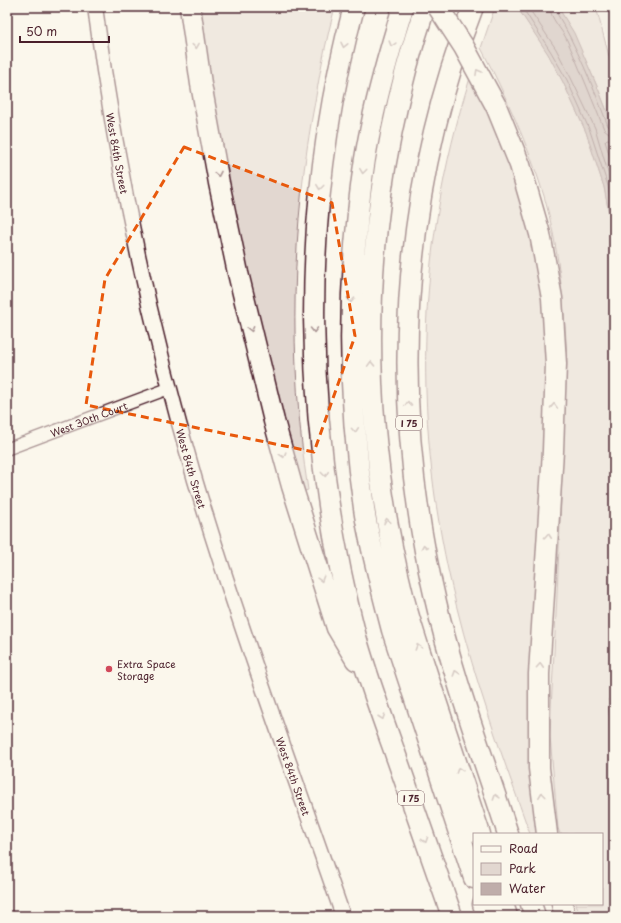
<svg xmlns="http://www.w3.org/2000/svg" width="621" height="923" viewBox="0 0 621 923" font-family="'Playpen Sans',sans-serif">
  <rect width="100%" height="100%" fill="#fbf7ec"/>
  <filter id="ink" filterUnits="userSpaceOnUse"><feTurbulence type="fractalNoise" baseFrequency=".025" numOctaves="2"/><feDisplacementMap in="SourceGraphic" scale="8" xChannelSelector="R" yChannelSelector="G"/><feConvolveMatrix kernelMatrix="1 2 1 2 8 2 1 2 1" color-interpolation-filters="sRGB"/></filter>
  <g filter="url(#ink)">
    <path fill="#eee7de" d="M596,7h18v53l-18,-52z"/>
    <path fill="#e2d7d0" stroke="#967b7e" d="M198,7h137c-8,29 -14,59 -19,89 -25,129 -28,264 -8,394l-6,2c-41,-160 -81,-321 -104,-485z
      M495,7h22l31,46 15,29 23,50 18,55 10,53v373l-5,96 5,83v124h-35l-3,-12h26v-70h-42l-2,-6 -8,-91 1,-28 6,-114 10,-237c-3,-55 -8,-110 -23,-162 -16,-51 -38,-100 -63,-148z
      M558,7h38l18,68v54c-16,-42 -33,-83 -56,-122z
      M470,78c11,21 22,42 31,63 18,45 34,105 40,153 4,30 5,59 6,89l-7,451h-10c-27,-76 -55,-152 -74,-230 -44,-176 -41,-352 14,-526z"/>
    <path fill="#bfadaa" stroke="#907477" d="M517,7h41l16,26 25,58 15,38v111l-10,-53 -18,-55 -23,-50 -15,-28z
      M614,613v179l-5,-83z"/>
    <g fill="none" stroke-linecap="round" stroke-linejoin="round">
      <path stroke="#79585e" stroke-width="1" d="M522,7l29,45 16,28 23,51 18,55 6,33
        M528,7l28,42 15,29 24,50 19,65
        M550,7c0,12 12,22 17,33 13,29 25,59 37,89l5,4 5,1
        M555,7v3c22,37 38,76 53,116l3,2 3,1
        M614,140l-7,-1 -2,2 9,29
        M614,685l-1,24 1,23"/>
      <defs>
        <g id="minor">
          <path id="s1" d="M7,449l163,-61"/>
        </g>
        <g id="tertiary">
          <path id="s2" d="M95,7c21,160 55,319 100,473 44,147 98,291 148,436"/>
        </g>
        <path id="motorway" d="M190,7l11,77 18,99 19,90 36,148 18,65 45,142 19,32
          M354,7c-56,205 -51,425 2,630 11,39 25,77 39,116 19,54 38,109 57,163
          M403,7c-12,39 -24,79 -32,120 -7,32 -11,64 -14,97 -10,97 -7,195 8,291 7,39 17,77 27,115l82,248
          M425,7c-63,188 -71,391 -23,584 7,30 18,60 27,89 17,52 34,103 51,154
          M473,7c-73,187 -84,396 -38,591 18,80 48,158 73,236
          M496,106l24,59 20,69 12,64 4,66 -3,87 -14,223v94l8,66
          M483,904l4,12
          M503,904l4,12
          M531,904l4,12
          M562,904l3,12"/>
      </defs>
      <use href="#minor" stroke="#4a1f2b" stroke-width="14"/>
      <use href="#tertiary" stroke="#4a1f2b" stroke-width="17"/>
      <use href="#motorway" stroke="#4a1f2b" stroke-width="23"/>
      <use href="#minor" stroke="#fbf7ec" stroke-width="11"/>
      <use href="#tertiary" stroke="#fbf7ec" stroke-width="14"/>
      <use href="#motorway" stroke="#fbf7ec" stroke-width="20"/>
      <defs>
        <path id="motorway-bridge" d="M438,7l26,40 32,59"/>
      </defs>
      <use href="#motorway-bridge" stroke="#4a1f2b" stroke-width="23" stroke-linecap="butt"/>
      <use href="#motorway-bridge" stroke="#fbf7ec" stroke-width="20"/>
    </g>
    <defs><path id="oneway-chevron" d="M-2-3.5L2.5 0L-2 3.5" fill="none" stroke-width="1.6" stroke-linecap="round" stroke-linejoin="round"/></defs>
    <g stroke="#ab9695">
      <use href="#oneway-chevron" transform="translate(392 44) rotate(106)"/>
      <use href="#oneway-chevron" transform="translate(344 45) rotate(102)"/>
      <use href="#oneway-chevron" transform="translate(196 46) rotate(81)"/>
      <use href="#oneway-chevron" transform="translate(478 72) rotate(-119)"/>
      <use href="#oneway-chevron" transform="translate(363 171) rotate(97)"/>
      <use href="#oneway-chevron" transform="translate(218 174) rotate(79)"/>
      <use href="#oneway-chevron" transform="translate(320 187) rotate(97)"/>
      <use href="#oneway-chevron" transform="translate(351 300) rotate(92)"/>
      <use href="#oneway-chevron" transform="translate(251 329) rotate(77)"/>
      <use href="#oneway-chevron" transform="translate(314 330) rotate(89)"/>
      <use href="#oneway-chevron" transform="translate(371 364) rotate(-92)"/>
      <use href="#oneway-chevron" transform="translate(408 404) rotate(-92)"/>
      <use href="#oneway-chevron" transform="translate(554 406) rotate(-88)"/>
      <use href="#oneway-chevron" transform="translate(355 430) rotate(86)"/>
      <use href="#oneway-chevron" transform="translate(283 455) rotate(74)"/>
      <use href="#oneway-chevron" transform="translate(325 474) rotate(83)"/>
      <use href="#oneway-chevron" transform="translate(387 521) rotate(-101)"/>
      <use href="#oneway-chevron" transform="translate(548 536) rotate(-86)"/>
      <use href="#oneway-chevron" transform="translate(424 547) rotate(-100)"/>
      <use href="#oneway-chevron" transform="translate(321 579) rotate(73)"/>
      <use href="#oneway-chevron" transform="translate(418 647) rotate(-107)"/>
      <use href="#oneway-chevron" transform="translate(540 666) rotate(-86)"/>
      <use href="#oneway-chevron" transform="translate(456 673) rotate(-107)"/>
      <use href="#oneway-chevron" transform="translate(382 717) rotate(71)"/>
      <use href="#oneway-chevron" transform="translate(459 770) rotate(-109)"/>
      <use href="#oneway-chevron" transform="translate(542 795) rotate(-97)"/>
      <use href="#oneway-chevron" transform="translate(496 797) rotate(-108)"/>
      <use href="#oneway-chevron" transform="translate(425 840) rotate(71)"/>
    </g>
  </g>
  <path d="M0 0H621V923H0ZM184,147l148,56 23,133 -41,116 -228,-47 19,-126z" fill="#fbf7ec" fill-opacity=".55" fill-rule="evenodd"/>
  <path fill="none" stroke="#e8590c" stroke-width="3" stroke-dasharray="8 5" stroke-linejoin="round" d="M184,147l148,56 23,133 -41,116 -228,-47 19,-126z"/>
  <circle fill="#d1495b" stroke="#fbf7ec" stroke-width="1.5" cx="109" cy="669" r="4"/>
  <g text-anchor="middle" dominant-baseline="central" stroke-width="4" stroke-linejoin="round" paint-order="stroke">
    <g fill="#fbf7ec" stroke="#7f6065" stroke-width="1">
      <rect x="396" y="416" width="26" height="14" rx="3"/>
      <rect x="398" y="791" width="26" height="14" rx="3"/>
    </g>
    <g font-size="9" font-weight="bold" fill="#4a1f2b">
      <text x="409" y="423">I 75</text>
      <text x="411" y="798">I 75</text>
    </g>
    <g font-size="10" fill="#4a1f2b" stroke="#fbf7ec">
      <text stroke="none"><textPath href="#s2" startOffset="148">West 84th Street</textPath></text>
      <text stroke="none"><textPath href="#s1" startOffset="87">West 30th Court</textPath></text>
      <text stroke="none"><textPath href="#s2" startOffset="472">West 84th Street</textPath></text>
      <text stroke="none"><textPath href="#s2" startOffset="796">West 84th Street</textPath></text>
    </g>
    <g font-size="10" fill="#4a1f2b" stroke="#fbf7ec" text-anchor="start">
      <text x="117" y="663">Extra Space<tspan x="117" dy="12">Storage</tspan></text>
    </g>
  </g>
  <rect width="621" height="923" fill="none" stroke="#fbf7ec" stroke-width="24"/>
  <rect x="12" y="12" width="597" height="899" fill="none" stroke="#4a1f2b" stroke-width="1.5" filter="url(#ink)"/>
  <rect x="473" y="833" width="130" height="72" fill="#fbf7ec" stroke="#b4a19f"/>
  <rect x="481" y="846" width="20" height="6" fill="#fbf7ec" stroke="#b4a19f"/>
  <text x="509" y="853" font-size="12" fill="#4a1f2b">Road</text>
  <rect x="481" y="863" width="20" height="12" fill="#e2d7d0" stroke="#b4a19f"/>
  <text x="509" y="873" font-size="12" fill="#4a1f2b">Park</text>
  <rect x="481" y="883" width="20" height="12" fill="#bfadaa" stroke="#b4a19f"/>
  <text x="509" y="893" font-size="12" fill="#4a1f2b">Water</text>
  <path d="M20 36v6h89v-6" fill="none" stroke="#4a1f2b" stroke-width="2"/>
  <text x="26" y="36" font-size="12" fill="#4a1f2b" stroke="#fbf7ec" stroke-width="3" paint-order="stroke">50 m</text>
</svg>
